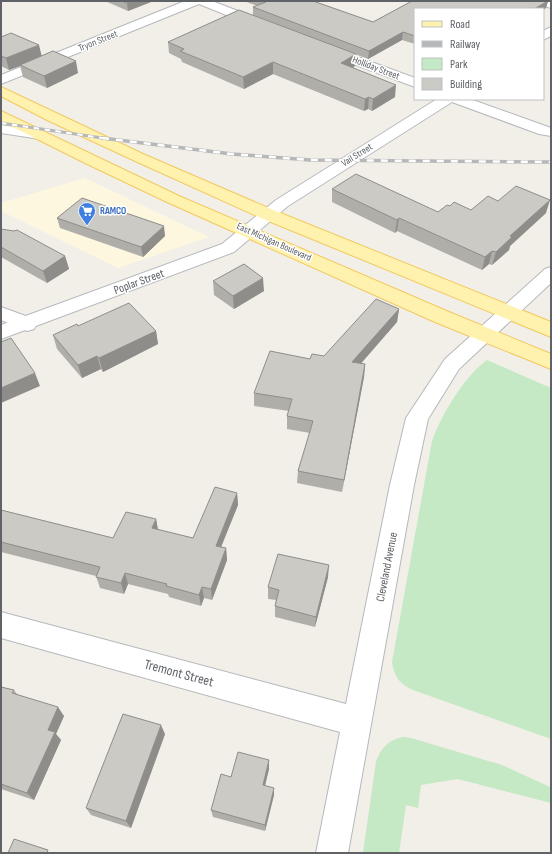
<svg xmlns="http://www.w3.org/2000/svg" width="552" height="854" viewBox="0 0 552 854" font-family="'Sofia Sans Condensed',sans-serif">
  <rect width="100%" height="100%" fill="#f1efe8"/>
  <path fill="#fef7e0" d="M85,178l124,59 -91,31 -117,-57v-8z"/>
  <path fill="#c5e8c5" d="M487,360l64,28v351l-138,-49c-13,-6 -19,-13 -21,-28l40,-221c10,-27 31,-63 55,-81z
    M403,737l8,1 91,27 48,22 1,16 -93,-24 -37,6 -3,23 -12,-3 -7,48h-36l13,-91c5,-14 12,-22 27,-25z"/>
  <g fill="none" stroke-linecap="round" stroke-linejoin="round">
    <defs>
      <path id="street" d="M185,1h27l52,20 2,3 -2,3h-8l-57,-23 -198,80v-9z
        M533,1h18v7l-16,-5z
        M328,46l87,32v9l-91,-34 -2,-3 2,-3z
        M450,99h20l81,29v8l-12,-2 -87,-32z
        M551,267v16l-92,86 -31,50 -14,66 -66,368h-32l24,-121 -339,-94v-26l345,92 44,-219 16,-67 39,-59 100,-90z
        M1,307l33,12 3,5 -3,5 -7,2 -26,-11z"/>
      <path id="secondary" d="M551,27v9l-8,4v-9z
        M437,99h17l-2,3 -164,104 -54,46 -233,87v-14l221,-81 54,-44z
        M1,125l39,6 5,1 2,3 -2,3 -5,1 -39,-6z"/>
      <path id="primary" d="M1,87l142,67 130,56 278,112v15l-290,-119 -128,-58 -86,-40 -46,-24z
        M1,111l178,85 270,116 102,42v15l-116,-47 -268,-120 -82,-39 -84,-42z"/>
    </defs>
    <use href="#street" stroke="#b5b8bc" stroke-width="2"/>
    <use href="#secondary" stroke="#b6babf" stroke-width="2"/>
    <use href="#primary" stroke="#f2c960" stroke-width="2"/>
    <use href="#street" fill="#fff" fill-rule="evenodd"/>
    <use href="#secondary" fill="#fff" fill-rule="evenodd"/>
    <use href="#primary" fill="#fff2af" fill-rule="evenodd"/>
    <defs>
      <path id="rail-far1" d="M1,123l108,16"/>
      <path id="rail" d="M102,138l130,16 78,6 241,2"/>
    </defs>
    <use href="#rail-far1" stroke="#b6b7b8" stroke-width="3"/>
    <use href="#rail" stroke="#b6b7b8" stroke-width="3.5"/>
    <use href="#rail-far1" stroke="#fff" stroke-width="2" stroke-dasharray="5.5" stroke-linecap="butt"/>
    <use href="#rail" stroke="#fff" stroke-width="2.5" stroke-dasharray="7" stroke-linecap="butt"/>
  </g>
  <path fill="#afaea9" d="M105,1h46v1l-23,9z
    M244,1h69l60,21 39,-21h136l-2,7 -3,2v-1h-128v35l-13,-4 -34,19 -115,-44v-8l4,-1z
    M1,37l40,19 37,17 -31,15 -24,-11 -3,-11 -11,4 -8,-4z
    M168,42l188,12 -1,12 -2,1 42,30 -23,14 -4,-2 -4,2 -91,-37 -29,15 -62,-27 -1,-3 -12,-6z
    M332,189l106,23 12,-6 21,4 27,-9 48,12 -36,33 -1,4 -17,15 -3,-1 -7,6 -85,-39 -2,2 -63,-31z
    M57,218l108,18 -22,21 -83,-29z
    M1,229l64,27 4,13 -22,14 -46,-26z
    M213,281l51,10 -30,18 -20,-14z
    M399,309l-2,13 -36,41 4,1 -1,13 -22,115 -45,-9 1,-12 12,-38 -23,-4v-13l2,-5 -35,-5v-13l56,-34 14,-3z
    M78,326l78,5 2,13 -55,28 -2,-3 -19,9 -25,-29 -4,-14z
    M237,493l1,12 -17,42 5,1 1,12 -15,40 -8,-2 -3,8 -32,-9 -1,-3 -40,-10 -4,10 -24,-6 -4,-12 -95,-24v-42l112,28 43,-19 2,11 35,8z
    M328,577l-13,50 -40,-10v-11l1,-6 -8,-1v-12z
    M1,687l13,3 3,4 47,22 -8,18 5,6 -27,60 -33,-11z
    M165,734l-34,94 -40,-13 -5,-7z
    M269,760v9l-4,17 9,9 -9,36 -52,-14 -2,-7 20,-33z"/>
  <path fill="#8f8d8a" d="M133,1h18v1l-23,9 -1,-8z
    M548,1l-2,7 -3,2v-1h-9z
    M403,32l-1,8 -34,19 1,-8z
    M39,45l3,12 -22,8v1l-11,4 -3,-12z
    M356,54l-1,12 -15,8 1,-11z
    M76,61l2,12 -31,15 -3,-12z
    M273,62v12l-29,15 -1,-12z
    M396,85l-1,12 -23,14 1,-12z
    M369,97l-1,12 -4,2 1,-12z
    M550,200l-4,13 -36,33 -1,4 -17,15 4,-13 14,-16z
    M399,218l-2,13 -2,2 2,-13z
    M164,226l1,10 -22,21 -2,-10z
    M492,251l-3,13 -7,6 3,-13z
    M65,256l4,13 -22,14 -4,-12z
    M263,278l1,13 -30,18 -1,-13z
    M399,309l-2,13 -46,53 1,-13z
    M156,331l2,13 -55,28 -4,-14z
    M97,356l4,13 -19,9 -4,-13z
    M365,364l-1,13 -22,115 2,-12z
    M35,373l5,13 -39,17v-15z
    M237,493l1,12 -21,52 -1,-11z
    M156,519l2,11 -6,-2z
    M226,548l1,12 -15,40 -1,-11z
    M329,565l-1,12 -13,50 1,-10z
    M125,573l3,11 -4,10 -3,-11z
    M202,587l2,11 -3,8 -2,-11z
    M58,707l6,9 -8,18 5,6 -27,60 -7,-7 21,-63z
    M161,725l4,9 -34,94 -5,-7z
    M269,760v9l-6,24v-8z
    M274,788v7l-9,36v-6z"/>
  <path fill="#cccac5" stroke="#8f8d8a" d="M122,1h11l-6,2z
    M265,1h48l60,21 39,-21h136l-14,8h-119v27l-12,-4 -34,19 -116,-44 13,-5z
    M239,10l117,44 -15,9 55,22 -23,14 -4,-2 -4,2 -92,-37 -30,15 -63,-26 4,-2 -16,-7z
    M11,33l28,12 -33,13 -5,-2v-19z
    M53,51l23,10 -32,15 -24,-11z
    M356,174l82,38 9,-7 3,1 4,-4 17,8 17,-14 10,5 18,-15 34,14 -40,36 2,1 -16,15 -4,-1 -7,6 -86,-39 -2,2 -65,-31z
    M82,198l82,28 -23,21 -84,-29z
    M1,229l13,2 3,-1 48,26 -22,15 -42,-24z
    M244,264l19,14 -30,18 -20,-15z
    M376,299l23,10 -47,53 13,2 -21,116 -46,-9 15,-50 -26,-5 5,-17 -38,-6 16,-42 40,8 2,-5 12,2z
    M129,303l27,28 -57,27 -2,-2 -19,9 -25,-30 24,-11 1,2z
    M11,338l24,35 -34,15v-46z
    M215,487l22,6 -21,53 10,2 -15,41 -9,-2 -3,8 -33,-9 1,-2 -42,-11 -4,10 -25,-6 4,-10 -99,-25v-32l112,28 13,-26 30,7 -4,9 41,10z
    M278,554l51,11 -13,52 -41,-11 4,-16 -11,-3z
    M1,687l13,3 -2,3 46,14 -10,23 7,2 -28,61 -26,-9z
    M123,714l38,11 -35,96 -40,-13z
    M238,752l31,8 -6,25 11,3 -9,37 -54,-15 10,-36 10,3z
    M14,839l34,11 -1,3h-39z"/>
  <defs>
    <symbol id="supermarket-pin" viewBox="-11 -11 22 30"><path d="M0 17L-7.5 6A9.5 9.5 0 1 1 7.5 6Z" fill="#3f7fe0" stroke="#fff"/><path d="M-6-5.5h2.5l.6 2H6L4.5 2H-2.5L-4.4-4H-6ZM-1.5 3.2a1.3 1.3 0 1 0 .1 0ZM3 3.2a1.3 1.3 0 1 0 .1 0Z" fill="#fff"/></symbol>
  </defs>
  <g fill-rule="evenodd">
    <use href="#supermarket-pin" x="77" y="201" width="20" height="27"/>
  </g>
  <g text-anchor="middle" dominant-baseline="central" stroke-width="3" stroke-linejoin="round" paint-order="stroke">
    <g font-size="10" fill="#5f6368" stroke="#fff">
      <text transform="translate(98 41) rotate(-22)">Tryon Street</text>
      <text transform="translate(376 68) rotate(21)">Holliday Street</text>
      <text transform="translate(357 155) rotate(-32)">Vail Street</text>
      <text transform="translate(274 242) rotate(24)">East Michigan Boulevard</text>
    </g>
    <g font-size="10" font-weight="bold" fill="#366cbe" stroke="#fff" text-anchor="start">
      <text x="100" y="211">RAMCO</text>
    </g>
    <g font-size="12" fill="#5f6368" stroke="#fff">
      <text transform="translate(139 282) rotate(-20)">Poplar Street</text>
      <text transform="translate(387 567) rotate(-79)">Cleveland Avenue</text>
    </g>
    <g font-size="14" fill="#5f6368" stroke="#fff">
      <text transform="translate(179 673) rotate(15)">Tremont Street</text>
    </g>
  </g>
  <rect width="552" height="854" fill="none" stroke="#5f6368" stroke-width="4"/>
  <rect x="414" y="8" width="130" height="92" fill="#ffffff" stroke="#bfc1c3"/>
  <rect x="422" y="21" width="20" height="6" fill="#fff2af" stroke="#bfc1c3"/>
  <text x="450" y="28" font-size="12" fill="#5f6368">Road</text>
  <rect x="422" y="41" width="20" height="6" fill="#b6b7b8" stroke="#bfc1c3"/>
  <text x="450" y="48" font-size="12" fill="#5f6368">Railway</text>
  <rect x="422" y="58" width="20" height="12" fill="#c5e8c5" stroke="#bfc1c3"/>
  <text x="450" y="68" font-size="12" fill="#5f6368">Park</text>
  <rect x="422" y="78" width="20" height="12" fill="#cccac5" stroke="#bfc1c3"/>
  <text x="450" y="88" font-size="12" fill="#5f6368">Building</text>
</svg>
